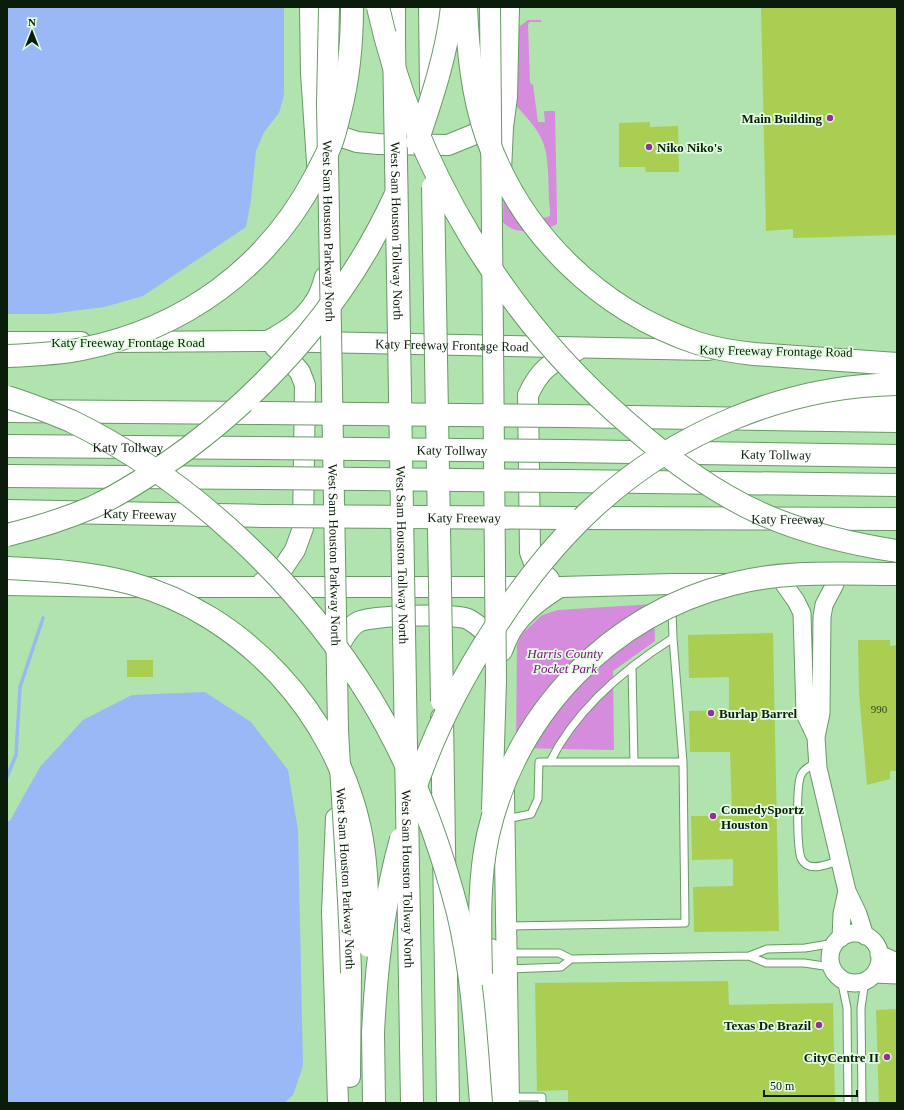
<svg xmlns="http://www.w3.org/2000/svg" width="904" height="1110" viewBox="0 0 904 1110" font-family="Georgia,serif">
  <rect width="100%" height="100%" fill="#b0e3ad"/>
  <path fill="#d58cdc" d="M528,20h13v2h-11l-2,2 2,59 3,2 5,37h7l-1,-10 1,-1h10l2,101v12c-14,8 -43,12 -54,-2l1,-43 28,35 12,4 6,-2c1,-7 -2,-14 -1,-22 -1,-16 0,-42 -8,-56 -6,-13 -18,-24 -27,-35l3,-71 3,-6z
    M654,604l1,37 -42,30 1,79 -98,-2 1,-103 5,-11 20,-19 16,-5z"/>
  <path fill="#99b8f5" d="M7,7h277v88l-5,18 -15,19 -8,19 -5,49 -5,27 -103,69 -39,11 -54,7h-43z
    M205,692l46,30 37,48 10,60 5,236 -10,29 -9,8h-277v-277l33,-59 43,-47 49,-25z"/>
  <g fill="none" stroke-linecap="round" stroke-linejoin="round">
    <path stroke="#99b8f5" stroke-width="3.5" d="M7,777l9,-22 4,-68 23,-69
      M7,822l2,1"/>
  </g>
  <path fill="#aace52" d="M761,7h136v228l-104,3v-9l-27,2z
    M650,122v5l28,-1 1,46h-33l-1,-5h-26v-44z
    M773,633l6,298 -85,1 -1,-45 40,-1v-27l-41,1 -1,-44h41l-2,-64h-40l-1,-41 40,-1v-33l-40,1 -1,-43z
    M858,640h32v6l7,-1v126h-7v8l-23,6 -8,-93z
    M127,660h26v17h-26z
    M728,981l1,24 104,-2 2,100h-267v-13l-31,1 -2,-108z
    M897,1009v94h-18l-3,-93z"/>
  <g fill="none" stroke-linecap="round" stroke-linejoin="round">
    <defs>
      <path id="service" d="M632,667l2,95
        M550,762c26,-53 74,-93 123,-124
        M817,762c-6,4 -14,7 -16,13 -5,10 -4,72 0,83 1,3 3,5 6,7 9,5 23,-2 32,-4
        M506,819l25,-5 7,-15 1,-37h144
        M508,926l177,-3 -2,-161 -10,-124 -1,-28
        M508,953h51l12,6 -10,8 -52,2
        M571,959l178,-3
        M831,967l-27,-4h-38l-17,-7 18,-7 38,-1 30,-5
        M841,979l6,29 1,95
        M510,1097h32v6
        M862,1103l-1,-95 4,-27"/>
      <path id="tertiary" d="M784,584l12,17 6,12 3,101 11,23
        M835,584l-11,21 -2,12 -1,96 -5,24 2,31 29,123 11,23 7,22
        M830 958a25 25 0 1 1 50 0a25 25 0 1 1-50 0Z
        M841,938l1,-24 5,-23
        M879,954l18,8
        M874,974l23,1"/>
      <g id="secondary">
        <path d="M310,7l1,66 7,104"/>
        <path d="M325,119l5,7 12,11 15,5 21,2 70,1 27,-11 19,-19"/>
        <path d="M501,171l2,-44 4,-30 2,-90"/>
        <path d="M268,341c20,-11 36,-21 48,-41 4,-6 7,-16 9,-23"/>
        <path d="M7,342h74"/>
        <path id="s1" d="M119,342l149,-1 441,9"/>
        <path d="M549,579l-14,-13 -5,-14 -2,-157c12,-26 22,-32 48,-44"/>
        <path d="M262,583l19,-12 14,-21 8,-22 2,-143 -5,-13 -12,-14 -13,-11"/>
        <path d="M7,585l112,2h441l111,-3h54"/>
        <path d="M331,635l8,11c5,-9 10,-19 19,-24 13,-7 97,-9 110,-3 13,7 22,18 31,29"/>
        <path d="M502,651c3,-7 6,-16 11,-23 12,-18 29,-30 47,-41"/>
        <path d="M504,793l5,310"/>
        <path d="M336,818l-4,94 6,191"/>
        <path d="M491,949l3,154"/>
        <path d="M350,1077l1,-104"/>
      </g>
      <g id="motorway">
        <path d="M394,7v35"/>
        <path d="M430,7l1,83"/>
        <path d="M788,406l60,-4 49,-2"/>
        <path d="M7,411l255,2"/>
        <path d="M565,416l332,5"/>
        <path id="s2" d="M7,446l255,2"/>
        <path id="s3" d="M565,451l332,5"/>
        <path d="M7,476l257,2"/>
        <path d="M567,481l330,4"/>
        <path id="s4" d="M7,511l256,5"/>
        <path id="s5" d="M568,518l329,1"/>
        <path d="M442,718l6,385"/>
        <path d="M410,984l2,119"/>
        <path d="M373,1033l1,70"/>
      </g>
    </defs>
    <use href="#service" stroke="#689966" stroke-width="9"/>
    <use href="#tertiary" stroke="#689966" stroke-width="19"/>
    <use href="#secondary" stroke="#689966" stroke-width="22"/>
    <use href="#motorway" stroke="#689966" stroke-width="24"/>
    <use href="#service" stroke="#fff" stroke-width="7"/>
    <use href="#tertiary" stroke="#fff" stroke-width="17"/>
    <use href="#secondary" stroke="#fff" stroke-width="20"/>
    <use href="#motorway" stroke="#fff" stroke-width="22"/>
    <defs>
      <g id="secondary-bridge">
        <path id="s6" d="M329,7l-2,97 11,625c4,81 11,163 13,244"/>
        <path d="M490,7l6,674 -4,129"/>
      </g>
      <g id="motorway-bridge">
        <path d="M378,7c36,162 126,310 252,418 40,35 83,67 132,89 43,19 89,30 135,37"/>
        <path d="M466,7c2,43 6,87 20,128 34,98 113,175 211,208 19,6 38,9 57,11l143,10"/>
        <path id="s7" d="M394,42l16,942"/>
        <path d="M417,142c15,-44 30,-89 35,-135"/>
        <path d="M433,187l9,514"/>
        <path d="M7,356c25,-1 51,-2 75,-7 102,-20 185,-81 233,-172 5,-11 12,-22 16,-33 4,-10 6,-21 9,-32 9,-35 12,-69 12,-105"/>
        <path d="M7,397c22,7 43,15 64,24 121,59 230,163 300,278 40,66 68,140 87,214 15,63 18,127 23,190"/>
        <path d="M262,413l303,3"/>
        <path id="s8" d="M262,448l303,3"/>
        <path d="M264,478l303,3"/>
        <path id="s9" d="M263,516l304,2"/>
        <path d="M7,535c29,-7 58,-16 86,-28 34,-16 65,-37 95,-59 88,-66 161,-152 207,-252"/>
        <path d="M7,568c42,2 82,4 123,15 114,31 205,130 230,246 8,38 7,78 9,117"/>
        <path d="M412,798c19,-60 48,-117 82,-169 28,-44 61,-86 99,-121 82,-76 192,-122 304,-124"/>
        <path d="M481,974c-1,-46 -3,-93 7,-139 28,-122 121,-220 244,-251 53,-14 110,-10 165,-10"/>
        <path d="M373,1033c3,-66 10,-130 28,-194"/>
      </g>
    </defs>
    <use href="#secondary-bridge" stroke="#689966" stroke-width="22" stroke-linecap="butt"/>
    <use href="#motorway-bridge" stroke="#689966" stroke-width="24" stroke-linecap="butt"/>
    <use href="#secondary-bridge" stroke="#fff" stroke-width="20"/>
    <use href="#motorway-bridge" stroke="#fff" stroke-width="22"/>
  </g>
  <g fill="#90319a" stroke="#e3fde1" stroke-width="1.5">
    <circle cx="830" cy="118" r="4"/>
    <circle cx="649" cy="147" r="4"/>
    <circle cx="711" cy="713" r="4"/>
    <circle cx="713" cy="816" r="4"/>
    <circle cx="819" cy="1025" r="4"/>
    <circle cx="887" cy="1057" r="4"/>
  </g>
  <g text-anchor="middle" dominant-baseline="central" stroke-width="3.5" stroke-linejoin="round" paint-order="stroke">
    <g font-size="11" fill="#32491c">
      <text x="879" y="709">990</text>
    </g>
    <g font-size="13" font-weight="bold" fill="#0a1d0a" stroke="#e3fde1" text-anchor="end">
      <text x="822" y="118">Main Building</text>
      <text x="657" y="147" text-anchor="start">Niko Niko's</text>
      <text x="719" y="713" text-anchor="start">Burlap Barrel</text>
      <text x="721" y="809" text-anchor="start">ComedySportz<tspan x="721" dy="15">Houston</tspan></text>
      <text x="811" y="1025">Texas De Brazil</text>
      <text x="879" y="1057">CityCentre II</text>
    </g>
    <g font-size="13" fill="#0a1d0a" stroke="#e3fde1">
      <text stroke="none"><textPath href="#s6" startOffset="224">West Sam Houston Parkway North</textPath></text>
      <text stroke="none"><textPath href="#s7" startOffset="189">West Sam Houston Tollway North</textPath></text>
      <text x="128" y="342">Katy Freeway Frontage Road</text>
      <text stroke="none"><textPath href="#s1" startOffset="333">Katy Freeway Frontage Road</textPath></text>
      <text transform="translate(776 351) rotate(1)">Katy Freeway Frontage Road</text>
      <text stroke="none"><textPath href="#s2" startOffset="121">Katy Tollway</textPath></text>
      <text stroke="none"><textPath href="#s8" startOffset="190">Katy Tollway</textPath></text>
      <text stroke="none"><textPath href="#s3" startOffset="211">Katy Tollway</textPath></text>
      <text stroke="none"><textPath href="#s4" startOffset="133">Katy Freeway</textPath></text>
      <text stroke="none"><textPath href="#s9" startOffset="201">Katy Freeway</textPath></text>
      <text stroke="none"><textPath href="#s5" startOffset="220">Katy Freeway</textPath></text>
      <text stroke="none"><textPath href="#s6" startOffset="548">West Sam Houston Parkway North</textPath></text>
      <text stroke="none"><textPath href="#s7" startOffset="513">West Sam Houston Tollway North</textPath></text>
      <text stroke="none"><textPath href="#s6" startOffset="872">West Sam Houston Parkway North</textPath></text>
      <text stroke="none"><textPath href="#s7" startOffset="837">West Sam Houston Tollway North</textPath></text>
    </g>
    <g font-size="13" font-style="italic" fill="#7b1286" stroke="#e3fde1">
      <text x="565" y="653">Harris County<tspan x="565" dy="15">Pocket Park</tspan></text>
    </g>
  </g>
  <rect width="904" height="1110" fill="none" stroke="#0a1d0a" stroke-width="16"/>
  <g transform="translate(32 32)" stroke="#e3fde1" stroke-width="3" paint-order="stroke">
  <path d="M0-3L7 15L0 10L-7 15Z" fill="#0a1d0a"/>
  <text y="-6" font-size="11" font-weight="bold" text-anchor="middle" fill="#0a1d0a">N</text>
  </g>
  <path d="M764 1090v6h93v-6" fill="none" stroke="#0a1d0a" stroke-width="2"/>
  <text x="770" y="1090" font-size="12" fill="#0a1d0a" stroke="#e3fde1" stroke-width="3" paint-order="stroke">50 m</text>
</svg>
